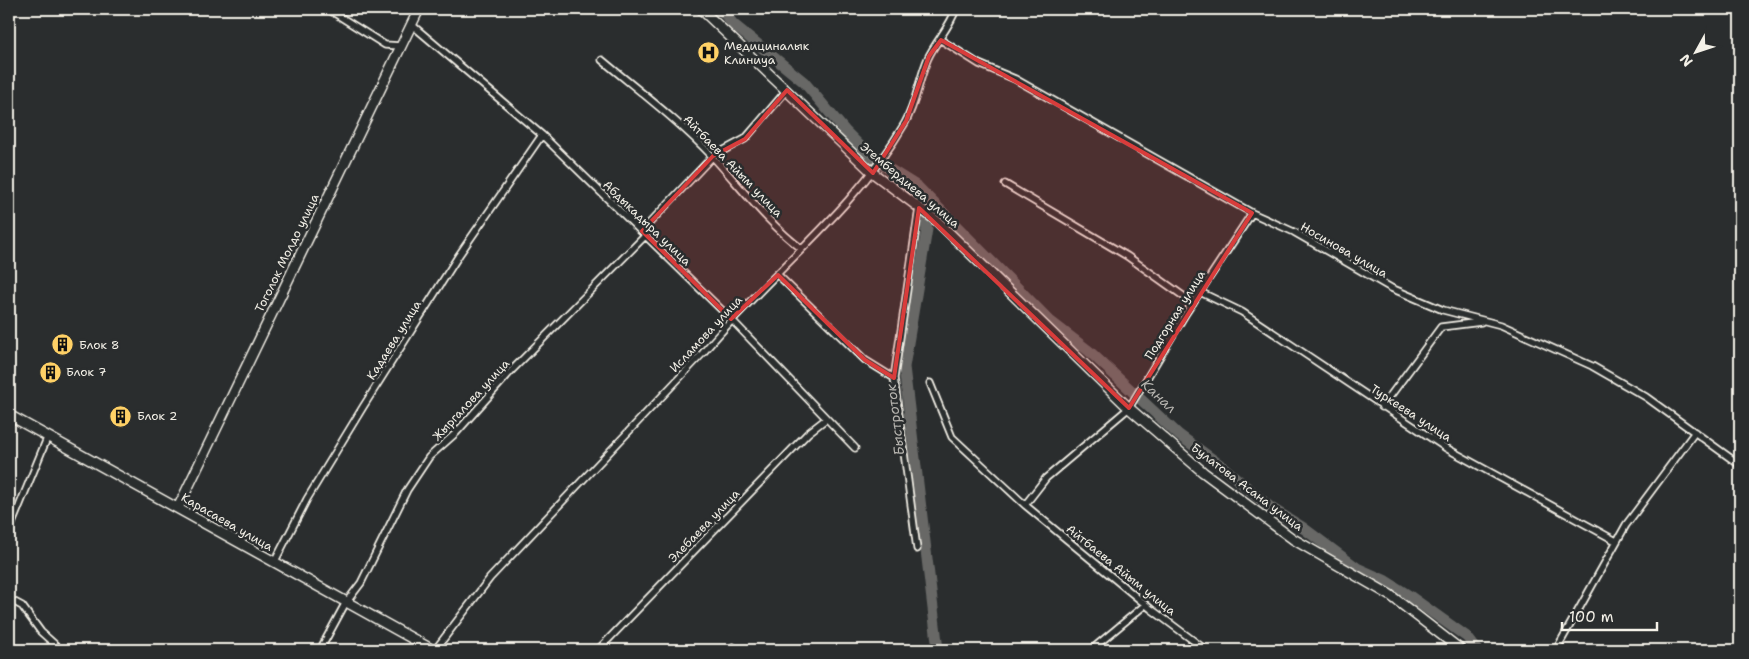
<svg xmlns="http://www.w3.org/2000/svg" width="1749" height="659" viewBox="0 0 1749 659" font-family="'Shantell Sans',sans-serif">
  <rect width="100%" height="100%" fill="#2a2d2e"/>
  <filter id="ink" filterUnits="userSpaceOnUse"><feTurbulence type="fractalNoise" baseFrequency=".02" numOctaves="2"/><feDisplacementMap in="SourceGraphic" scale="10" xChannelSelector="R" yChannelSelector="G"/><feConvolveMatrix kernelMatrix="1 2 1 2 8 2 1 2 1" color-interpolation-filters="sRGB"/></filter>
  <g filter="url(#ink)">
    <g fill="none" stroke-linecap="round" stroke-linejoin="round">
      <path stroke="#676866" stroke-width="11" d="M721,9l12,15 71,58 42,50 27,27 45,28 132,134 39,30 90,84 44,32 48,41 31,19 55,41 27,12 27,17 56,40 10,13
        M918,187l9,42 -23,138 34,283"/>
      <defs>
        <path id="street" d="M328,9l57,36 16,1
          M412,25l130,110 189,184 124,129
          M941,40l38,24 36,15 237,134 42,19 97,56 52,22 58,15 91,41 54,31 94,68
          M602,60c37,31 77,61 110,96 29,31 55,67 90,93
          M1005,184l122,72 66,47
          M642,231l71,-75 32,-17 42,-49
          M778,275l87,85 29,18
          M1200,292l42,20 204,136 170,93
          M930,383l22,54 73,68 126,104 55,41
          M1382,407l59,-80 40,-5
          M1025,505l21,-27 83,-70 57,-95 66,-100
          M9,531l39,-95
          M917,549l-23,-171 25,-170
          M274,563l33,-64 56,-92 96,-152 83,-120
          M9,599l13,7 19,26 20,18
          M320,650l25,-46 16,-21 46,-93 22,-33 27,-24 57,-64 133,-134
          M435,650l55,-72 212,-224c65,-79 151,-141 203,-231 11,-19 14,-44 23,-65 8,-17 22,-31 28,-49
          M598,650l210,-217 18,-14
          M730,650l3,-3
          M1091,650l54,-45
          M1556,650l70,-125 69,-93"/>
        <path id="secondary" d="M701,9l172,164 64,48 192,187 74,64 90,67 97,56 71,55
          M9,415l424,235
          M178,508l241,-499"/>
      </defs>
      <use href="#street" stroke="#f4f1e8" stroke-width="9"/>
      <use href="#secondary" stroke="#f4f1e8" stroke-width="12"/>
      <use href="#street" stroke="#2a2d2e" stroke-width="5.5"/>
      <use href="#secondary" stroke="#2a2d2e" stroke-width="9"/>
    </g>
  </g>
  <path fill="#d93c3b" fill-opacity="0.2" stroke="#d93c3b" stroke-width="4" stroke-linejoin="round" d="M941,40l311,173 -123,195 -210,-200 -25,170 -29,-18 -87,-85 -47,44 -89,-88 71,-75 32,-17 42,-49 86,83 33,-52 23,-65z"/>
  <defs>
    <symbol id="hospital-disc" viewBox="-11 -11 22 22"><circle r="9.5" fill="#ffd166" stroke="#2a2d2e"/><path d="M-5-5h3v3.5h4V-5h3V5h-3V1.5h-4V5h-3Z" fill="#111"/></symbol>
    <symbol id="building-disc" viewBox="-11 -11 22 22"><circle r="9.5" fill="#ffd166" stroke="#2a2d2e"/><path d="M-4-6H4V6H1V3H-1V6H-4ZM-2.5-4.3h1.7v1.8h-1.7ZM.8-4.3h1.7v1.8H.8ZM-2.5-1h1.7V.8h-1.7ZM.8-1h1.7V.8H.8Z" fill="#111"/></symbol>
  </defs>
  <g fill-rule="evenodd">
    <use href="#hospital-disc" x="696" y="40" width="25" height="25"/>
    <use href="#building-disc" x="50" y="332" width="25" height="25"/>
    <use href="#building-disc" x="38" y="360" width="25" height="25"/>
    <use href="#building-disc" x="108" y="404" width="25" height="25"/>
  </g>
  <g text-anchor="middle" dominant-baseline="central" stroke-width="5" stroke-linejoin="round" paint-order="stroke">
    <g font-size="12" fill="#f4f1e8" stroke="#2a2d2e" text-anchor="start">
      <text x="724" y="46">Медициналык<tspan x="724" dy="14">Клиниуа</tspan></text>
      <text x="79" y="345">Блок 8</text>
      <text x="66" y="372">Блок 7</text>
      <text x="137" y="416">Блок 2</text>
    </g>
    <g font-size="12" fill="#f4f1e8" stroke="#2a2d2e">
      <text transform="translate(733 166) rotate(46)">Айтбаева Айым улица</text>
      <text transform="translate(910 185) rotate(40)">Эгембердиева улица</text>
      <text transform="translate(647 223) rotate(44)">Абдыкадыра улица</text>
      <text transform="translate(1344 250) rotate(30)">Носинова улица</text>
      <text transform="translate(287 253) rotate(-64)">Тоголок Молдо улица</text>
      <text transform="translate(1175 315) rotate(-58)">Подгорная улица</text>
      <text transform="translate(706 334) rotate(-47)">Исламова улица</text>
      <text transform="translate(394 340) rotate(-58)">Кадаева улица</text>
      <text transform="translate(471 400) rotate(-47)">Жыргалова улица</text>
      <text transform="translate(1411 413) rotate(33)">Туркеева улица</text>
      <text transform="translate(1247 487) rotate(37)">Булатова Асана улица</text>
      <text transform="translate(227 522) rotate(30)">Карасаева улица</text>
      <text transform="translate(704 526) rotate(-46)">Элебаева улица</text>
      <text transform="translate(1121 570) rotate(39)">Айтбаева Айым улица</text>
    </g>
    <g font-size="14" font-style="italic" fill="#b5b3ae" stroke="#2a2d2e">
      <text transform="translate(1159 396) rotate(43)">Канал</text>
      <text transform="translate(895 420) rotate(-97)">Быстроток</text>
    </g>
  </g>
  <rect width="1749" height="659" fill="none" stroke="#2a2d2e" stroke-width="30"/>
  <rect x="15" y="15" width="1719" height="629" fill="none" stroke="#f4f1e8" stroke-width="2" filter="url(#ink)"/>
  <g transform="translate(1696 52) rotate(230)" stroke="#2a2d2e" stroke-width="4" paint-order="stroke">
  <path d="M0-4L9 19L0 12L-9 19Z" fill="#f4f1e8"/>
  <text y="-8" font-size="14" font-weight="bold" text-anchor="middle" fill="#f4f1e8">N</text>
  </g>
  <path d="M1562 622v8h95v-8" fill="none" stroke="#f4f1e8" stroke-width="2.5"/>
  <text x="1569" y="622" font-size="15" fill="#f4f1e8" stroke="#2a2d2e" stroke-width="4" paint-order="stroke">100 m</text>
</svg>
